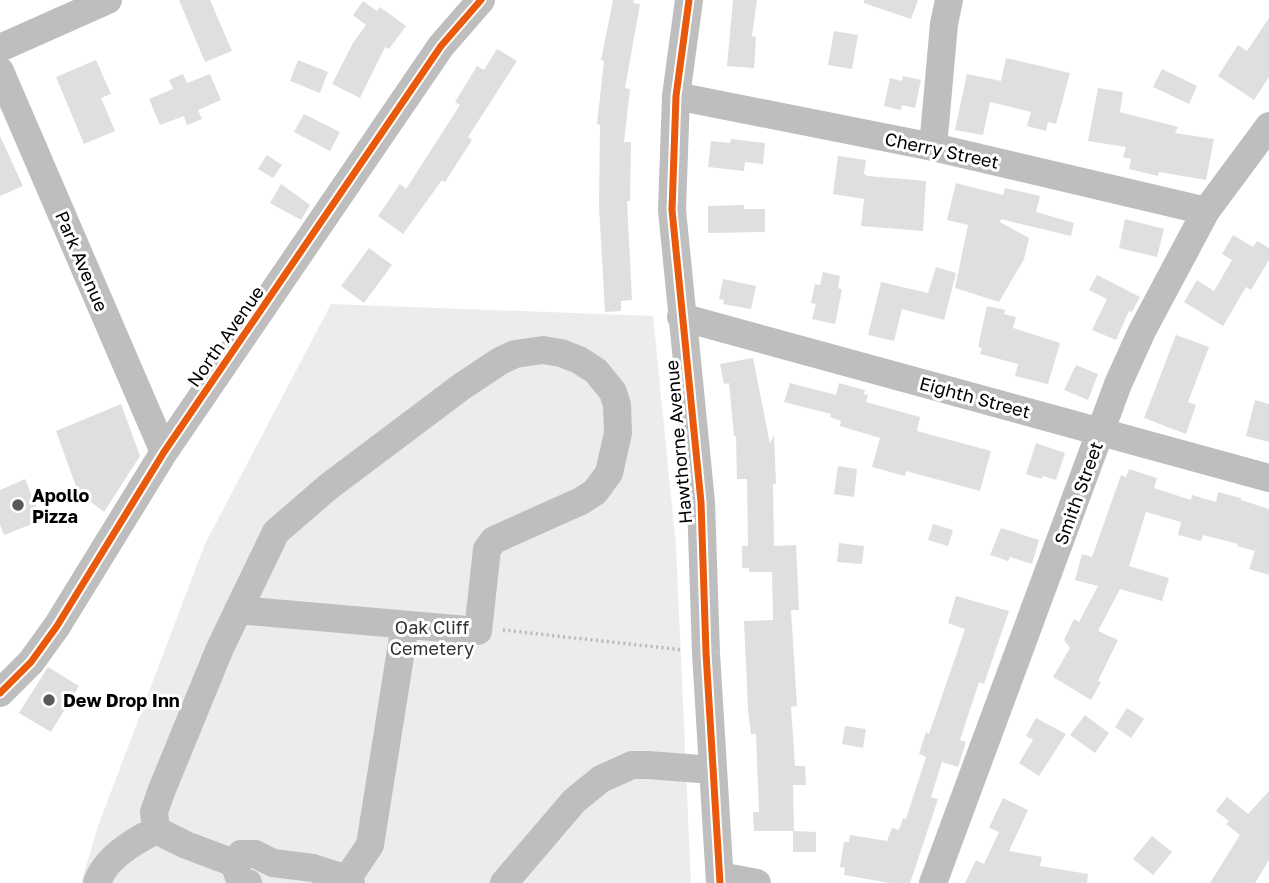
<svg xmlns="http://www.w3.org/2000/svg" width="1269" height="883" viewBox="0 0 1269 883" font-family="'Golos Text',sans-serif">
  <rect width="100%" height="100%" fill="#fff"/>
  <path fill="#ececec" d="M331,304l322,12 23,230 15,337h-610l17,-57 107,-282z"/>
  <path fill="#dfdfdf" d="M179,0h31l22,51 -27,11z
    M613,0h21l-1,3 7,1 -15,84 5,1 -6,53h7l-1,59h-3l5,99 -11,1v10l-16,1 -6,-106 1,-81 -3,-1 7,-63 -3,-1z
    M733,0h24l-5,36 4,1 -2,31 -27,-2z
    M864,0h54l-7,19 -47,-16z
    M363,1l14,10 3,-4 26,19 -17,23 -4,-2 -25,51 -28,-14 21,-41 13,-18 -13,-10z
    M1269,18v59l-15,23 -36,-24 20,-31 9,6z
    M834,31l24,4 -6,34 -24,-4z
    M497,49l20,12 -49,76 4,3 -27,42 -3,-2 -39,54 -25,-18 22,-32 6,5 54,-84 -5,-3 22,-36 7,4z
    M1006,58l64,15 -14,51 -8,-2 -2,9 -19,-5 4,-14 -41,-10 -7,33 -28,-5 12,-56 34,7z
    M96,60l15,34 -10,4 14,33 -31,13 -28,-67z
    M298,60l30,12 -8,21 -30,-12z
    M1162,69l35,17 -8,18 -36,-17z
    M183,74l4,9 23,-9 11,26 -23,10 4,9 -15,6 -3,-9 -24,9 -11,-26 24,-10 -4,-9z
    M903,76l18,4 -6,28 -13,-3 -1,5 -17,-4 6,-28 12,3z
    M1098,88l25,4 -3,20 58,15 -3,6 39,6 -8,41 -47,-8 -1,4 -29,-7 2,-10 -8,-2 3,-10 -38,-6z
    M304,114l36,18 -10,19 -36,-19z
    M0,136l23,50 -23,10z
    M731,139l34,4 -2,21 -18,-2 -1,9 -36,-4 3,-26 19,2z
    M267,155l15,10 -9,13 -15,-9z
    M838,156l28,4 -2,14 4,2 58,5 -3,50 -62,-5 3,-27 -31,-5z
    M956,183l47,12 2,-7 35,8 -4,16 38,11 -3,13 -70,-17 -1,3 29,16 -5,21 -25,43 -44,-14 13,-63 -21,-5z
    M281,184l29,21 -9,15 -31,-17z
    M744,205v4h21v23l-57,1v-27z
    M1125,219l39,10 -7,28 -38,-9z
    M1233,235l20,12 4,-6 12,7v12l-18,30 -5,-3 -23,39 -39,-24 13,-22 17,11 18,-31 -10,-6z
    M369,248l23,17 -28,38 -23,-17z
    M936,267l20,6 -12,47 -42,-11 -8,32 -26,-6 13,-53 47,11z
    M823,272l17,4 -2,12 4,2 -7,34 -23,-5 4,-15 -5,-1 4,-19 5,1z
    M1097,275l43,22 -8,15 -3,-1 -13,29 -24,-10 15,-31 -18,-9z
    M723,279l33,7 -5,23 -28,-5 1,-4 -5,-1z
    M987,306l18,4 -1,4 12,3 -3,11 47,15 -12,41 -33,-8 3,-12 -38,-10 2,-6 -4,-1z
    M1176,335l33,12 -21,55 8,3 -10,29 -42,-16z
    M753,358l17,86 4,-9 2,49h-3l1,62 22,-1 3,65h-8l6,96 -6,1 4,59h10l1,19h-13l1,46h-40l-1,-19h6l-3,-78h-5l-3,-25 -4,-88 29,-1 -1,-48h-23v-4h-7v-22h6l-1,-67h-10l-1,-43h-2l-5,-53 -5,1 -4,-20z
    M1076,365l22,9 -10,26 -24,-10z
    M790,383l46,12 3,-12 26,7 -1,4 4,1 -2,7 54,15 -3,14 74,20 -11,40 -74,-20 -1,5 -33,-9 8,-29 -40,-12 1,-5 -11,-4 1,-3 -47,-12z
    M1255,400l14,4v38l-23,-6z
    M121,404l19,52 -36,56 -26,-20 -22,-61z
    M1036,443l29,10 -9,27 -13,-4 -2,3 -15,-5z
    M838,466l19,3 -3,28 -20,-3z
    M1129,469l28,9 -3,10 37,12 1,-5 24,7 2,-10 23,6v2l28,9v66l-20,-6 6,-18 -18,-5 1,-2 -35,-9 -2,6 -23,-6 3,-13 -35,-10 -17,54 40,12 -7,23 -42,-12 -22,42 20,9 -20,41 3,1 -10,18 -38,-23 17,-29 -6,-8 10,-21 5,3 19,-36 -23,-6 7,-26 10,3 29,-82 5,2z
    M25,479l17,41 -38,15 -4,-10v-35z
    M933,524l20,6 -5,16 -20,-6z
    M1001,528l38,12 -7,24 -22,-7 -2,4 -18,-6z
    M839,543l25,3 -2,18 -25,-2z
    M956,596l53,15 -25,73 -5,-2 -19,58 6,2 -8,25 -16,-5 -11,35 7,2 -28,84h-20l-46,-8 1,-7 -5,-1 4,-25h5l1,-7 37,6 5,-13 7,2 4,-12 3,1 20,-62 -7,-3 7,-22 3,2 36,-105 -17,-6z
    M48,667l31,19 -28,46 -32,-19z
    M1127,708l17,11 -13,19 -16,-11z
    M1085,715l24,18 -14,20 -25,-18z
    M1036,718l30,16 -27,42 -20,-13 14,-23 -7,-4z
    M845,726l21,3 -3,19 -21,-4z
    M1269,791v69l-14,23h-45l30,-48 -14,-11 3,-3 -13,-10 11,-14 21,17z
    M1003,798l25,12 -19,41 33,6 -2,9 48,8 -1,9h-122l11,-23 8,4 15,-32 -10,-4z
    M793,831l23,1v20h-23z
    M1152,836l20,16 -19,23 -20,-16z"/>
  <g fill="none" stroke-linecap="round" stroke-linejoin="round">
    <path stroke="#b9b9b9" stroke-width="3.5" stroke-dasharray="2 3.5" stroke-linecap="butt" d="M503,630l180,20"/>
    <path stroke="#bebebe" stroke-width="28" d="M689,0l-13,96 -4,114 29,292 5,151 14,230
      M0,48l108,-48
      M0,71l164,381
      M676,96l257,51 273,64
      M933,147l11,-123 5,-24
      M681,317l588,161
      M0,693l31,-31 26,-36 107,-174 277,-406 40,-46
      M156,830l-2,-18 7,-20 59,-144 56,-116 52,-45 133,-100 39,-26 15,-7 28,-4 18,3 18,7 17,11 17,21 4,13 1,28 -9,40 -14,19 -14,9 -87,39 -7,9 -9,82 -240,-21
      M720,876l37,7
      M347,879l23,-34 35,-220
      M97,883c8,-25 36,-41 59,-53l30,15 48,18
      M248,883l-8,-3 -6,-17 7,-9h14l18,9 40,5 34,11 4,4
      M504,883l70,-82 27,-22 31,-14h16l65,5
      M933,883l185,-499 24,-53 64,-120 63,-85"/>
    <defs>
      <path id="cycleway" d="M689,0l-13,96 -4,114 29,292 5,151 14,230
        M0,693l31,-31 26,-36 107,-174 277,-406 40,-46"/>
    </defs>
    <use href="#cycleway" stroke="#fff" stroke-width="11"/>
    <use href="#cycleway" stroke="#e8590c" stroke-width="7"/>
  </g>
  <g fill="#595959" stroke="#fff" stroke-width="2.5">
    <circle cx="18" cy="505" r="7"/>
    <circle cx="49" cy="700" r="7"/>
  </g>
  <g text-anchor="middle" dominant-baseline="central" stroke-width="6" stroke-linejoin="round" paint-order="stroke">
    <g font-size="18" fill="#000" stroke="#fff">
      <text transform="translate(942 150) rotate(12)">Cherry Street</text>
      <text transform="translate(82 261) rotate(67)">Park Avenue</text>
      <text transform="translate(225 336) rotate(-55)">North Avenue</text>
      <text transform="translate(975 397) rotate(15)">Eighth Street</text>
      <text transform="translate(678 442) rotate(-95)">Hawthorne Avenue</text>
      <text transform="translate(1078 493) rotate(-70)">Smith Street</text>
    </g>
    <g font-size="18" font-weight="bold" fill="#000" stroke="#fff" text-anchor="start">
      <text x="32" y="495">Apollo<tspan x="32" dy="21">Pizza</tspan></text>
      <text x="63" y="700">Dew Drop Inn</text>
    </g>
    <g font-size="18" fill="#333" stroke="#fff">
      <text x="432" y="627">Oak Cliff<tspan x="432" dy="21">Cemetery</tspan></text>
    </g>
  </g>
</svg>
